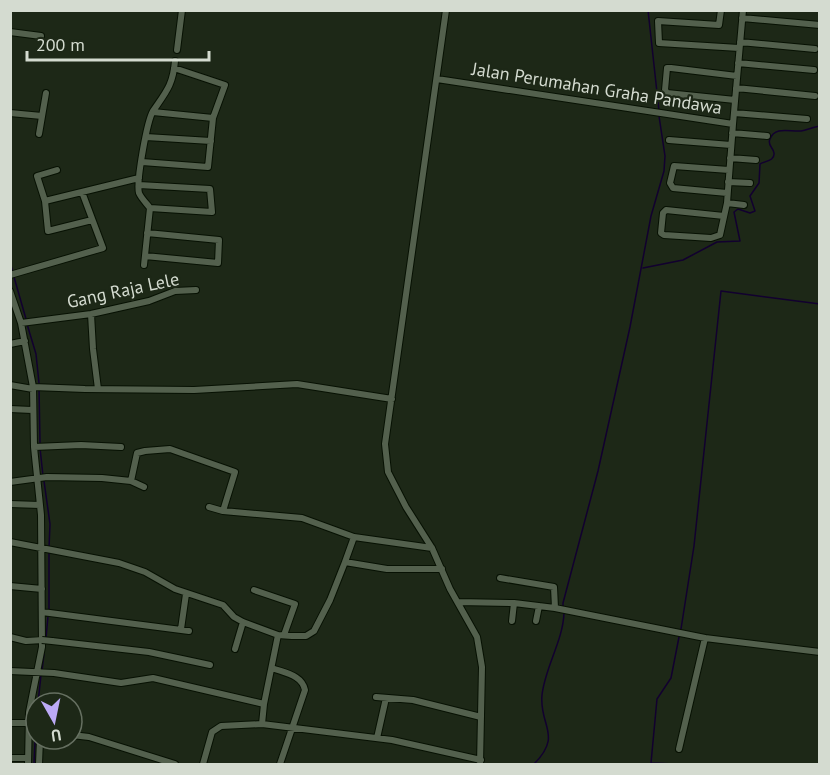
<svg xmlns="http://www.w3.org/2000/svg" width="830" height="775" viewBox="0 0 830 775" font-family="'PT Sans',sans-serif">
  <rect width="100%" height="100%" fill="#1d2817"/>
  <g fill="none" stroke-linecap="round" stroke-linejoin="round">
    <path stroke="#12002f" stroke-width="1.5" d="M648,10l11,101
      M820,101v4
      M10,262l3,11
      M643,268l40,-8 34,-18 23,-1 -6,-29 4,-3 12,4 5,-2 -5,-15 9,-13 1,-19c5,-3 15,-3 14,-11 -1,-6 -7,-8 -4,-14 5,-13 20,-7 31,-8 6,-1 12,-4 19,-5
      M14,277l12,42
      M27,324l9,30 3,29
      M39,388l1,55
      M40,448l3,28
      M44,481l6,43 -1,24
      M563,608v-5l35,-132 32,-144 21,-111 13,-45 1,-15 -6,-40
      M49,611v-58
      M681,629l13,-83 27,-255 99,13
      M46,638l2,-22
      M42,670l2,-16
      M38,703l3,-28
      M34,764l2,-44
      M534,764c29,-29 5,-38 8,-69 3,-28 21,-54 22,-82
      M674,764l-23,-1 6,-64 14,-21 8,-41"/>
    <defs>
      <path id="minor" d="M446,10l-61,434 3,28 18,35 26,41 18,41 27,48 5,30 -2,97
        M721,10l-2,15 -61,-4 1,22 80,5
        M742,18l78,7
        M10,32l31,4
        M740,42l75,7
        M177,50l5,-40
        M738,63l76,7
        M437,79l296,45 -6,79 -7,32 -9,3 -47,-3 -3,-2 2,-20 3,-3 58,6
        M736,88l79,8
        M735,100l-68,-7 -2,-3 2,-22h4l66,8
        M153,112l60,6
        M10,113l32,3
        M734,113l73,6
        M733,124l10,-114
        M732,133l35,3
        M39,134l7,-41
        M146,137l65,4
        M669,140l62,5
        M730,158l26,2
        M142,162l66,5 5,-49 12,-33 -51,-17
        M57,170l-20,6 8,25 3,30 44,-11
        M728,182l22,1
        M139,185l71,4 2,23 -62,-4
        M727,193l-54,-5 -3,-5 4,-17 55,4
        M45,201l94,-23
        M727,203l17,2
        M145,256l73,7 1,-23 -72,-7
        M144,265l6,-57c-3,-4 -9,-10 -11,-15 -3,-11 8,-72 14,-82 13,-19 20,-26 22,-50
        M10,275l93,-27 -21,-56
        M10,291l11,32 12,64 1,60 7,68 1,132 -13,65 -1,52
        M91,314l2,35 5,40
        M21,323l70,-9 58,-13 26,-10 21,-1
        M10,344l15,-3
        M10,385l23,4
        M33,387l52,2 109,1 103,-6 95,15
        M10,409l22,1
        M34,447l47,-2 40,2
        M131,481l6,-28 8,-2 25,-2 65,23 -12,39
        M10,482l37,-5 55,1 29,3 13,6
        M10,504l30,1
        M209,507l14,4 79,7 52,19 78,11
        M10,542l109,21 26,9 30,17 48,16 11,12 9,5 35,13 14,1h14l8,-5 16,-31 15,-38 42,7h55
        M345,562l9,-25
        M500,578l54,9 1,21
        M10,586l32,3
        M254,590l41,14 -11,31
        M458,602l56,1 41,5 150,30 115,14
        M42,612l147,19
        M512,621l2,-18
        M536,621l3,-15
        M181,629l5,-35
        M10,637l16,4 17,-1
        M52,641l97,11 61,13
        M235,649l8,-27
        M272,668c13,5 30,7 33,22l-25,74
        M10,671l44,2 67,10 32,-5 111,26 -2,20
        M376,697l37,3 68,17
        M264,704l14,-69
        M10,723h19
        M72,735l17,2 86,27
        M377,738l9,-40
        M679,749l26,-111
        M10,758h18
        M39,764l1,-25
        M203,764l9,-32 9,-6 41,-2 130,16 89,20"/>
    </defs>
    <use href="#minor" stroke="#071103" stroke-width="8"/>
    <use href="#minor" stroke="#53604d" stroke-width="6"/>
    <defs>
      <path id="minor-bridge" d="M42,640l10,1"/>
    </defs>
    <use href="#minor-bridge" stroke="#071103" stroke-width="8" stroke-linecap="butt"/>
    <use href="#minor-bridge" stroke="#53604d" stroke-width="6"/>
  </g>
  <g text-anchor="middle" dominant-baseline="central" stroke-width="4.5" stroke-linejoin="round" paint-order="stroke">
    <g font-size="18" fill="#d4dbd0" stroke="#1d2817">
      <text transform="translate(597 88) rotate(9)">Jalan Perumahan Graha Pandawa</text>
      <text transform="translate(123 290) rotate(-12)">Gang Raja Lele</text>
    </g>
  </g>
  <rect width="830" height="775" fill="none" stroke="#d4dbd0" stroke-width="24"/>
  <g transform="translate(54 721) rotate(171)"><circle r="28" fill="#1d2817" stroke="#667061" stroke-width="1.5"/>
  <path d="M0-4.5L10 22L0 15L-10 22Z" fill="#bcaaf6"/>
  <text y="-9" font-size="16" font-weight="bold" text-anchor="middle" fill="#d4dbd0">U</text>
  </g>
  <path d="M27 51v9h182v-9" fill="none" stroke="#d4dbd0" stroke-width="3"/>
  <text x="36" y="51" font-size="18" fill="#d4dbd0" stroke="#1d2817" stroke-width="4.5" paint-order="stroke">200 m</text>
</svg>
